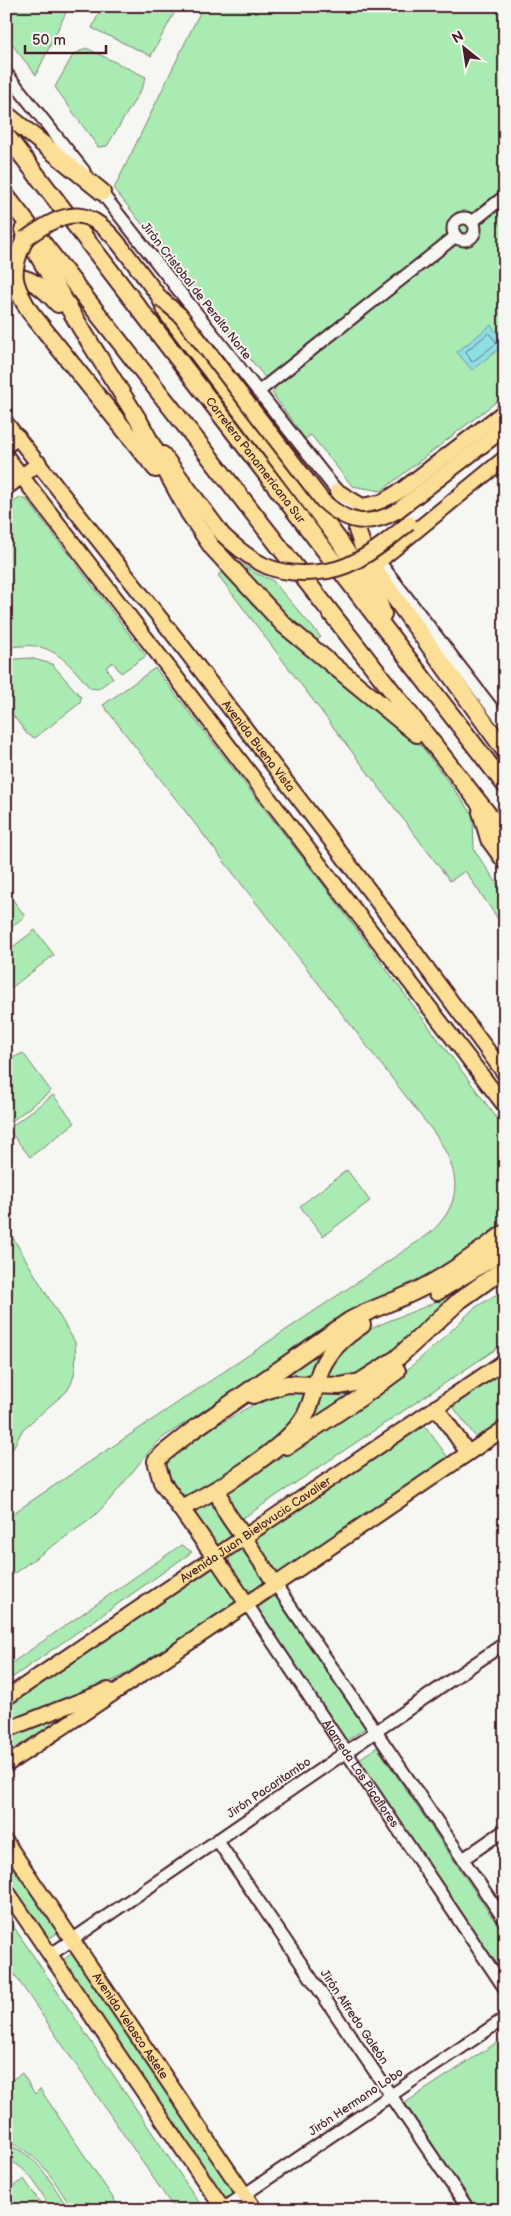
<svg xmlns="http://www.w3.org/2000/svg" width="511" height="2216" viewBox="0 0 511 2216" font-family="'Balsamiq Sans',sans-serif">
  <rect width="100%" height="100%" fill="#f6f6f2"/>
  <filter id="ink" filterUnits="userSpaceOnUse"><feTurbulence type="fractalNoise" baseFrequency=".02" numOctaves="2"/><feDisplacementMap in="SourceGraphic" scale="10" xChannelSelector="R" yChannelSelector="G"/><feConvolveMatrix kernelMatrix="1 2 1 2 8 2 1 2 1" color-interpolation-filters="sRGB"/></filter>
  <g filter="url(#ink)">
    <path fill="#aaeab3" stroke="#7a846f" d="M6,6h63l-33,69 -30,-38z
      M102,6h76l-27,50 -59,-28z
      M203,6h302v389l-124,96 -29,-5 -41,-51 -6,4 -33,-46 3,-3 -161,-201z
      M86,48l60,29 -4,11 -35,58 -9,1 -43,-60 18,-32z
      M20,498l7,2 119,156 -25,17 -8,-11 -7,5 7,11 -15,11 -8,-1c-18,-21 -36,-46 -68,-42 -6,0 -11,1 -16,3v-142z
      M232,557l23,16 17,7 49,57 -9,6z
      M223,572l45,48 149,120 56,75 1,35 31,45v34l-40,-58 -15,10 -232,-306z
      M30,658l22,6 29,33 -1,6 -45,35 -8,-4 -21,-28v-43l10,-4z
      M155,668l167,215 183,246v97l-73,50 -78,34 -193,129c-25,25 -44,56 -70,80l-85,60v-61l423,-284c36,-32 31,-63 6,-100l-332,-429z
      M6,891l19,25 -19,15z
      M35,930l19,25 -43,33 -5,-7v-29z
      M23,1053l28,38 -39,30 -5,1 -1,-61z
      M53,1095l22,28 -45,34 -22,-28z
      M347,1170l23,31 -47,35 -23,-30z
      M6,1226l69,116c1,17 2,35 -8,49l-44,38 -17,32z
      M479,1276l1,2 -86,73 -41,26 -26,2c12,-47 63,-57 102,-74 18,-8 34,-19 50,-29z
      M505,1289v54l-265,177 -17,-25 161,-105 62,-54 27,-27z
      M335,1336l-23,42 -41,3z
      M505,1368v53l-27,19 -27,-36z
      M370,1386l-67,44 18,-37z
      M306,1389l3,5 -17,30 -69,55 -31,17h-6l-6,-4 -12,-18 -2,-7 2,-7 21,-19 83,-47z
      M423,1423l26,36 -170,115 -5,-1 -21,-31 1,-5z
      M206,1503l10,1 18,29c-5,8 -10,12 -20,12l-19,-27 3,-9z
      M181,1545l11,7 -186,130v-15z
      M239,1550c14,4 23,20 24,34l-11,7c-14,-5 -23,-19 -23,-35z
      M211,1566l5,1 22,32 -1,4 -120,76 -111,44v-17z
      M275,1596l90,132 -20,14 -89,-133z
      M82,1707l-76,52v-23z
      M377,1747l128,189v41l-147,-217z
      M6,1852l54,79 -14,10 -40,-60z
      M6,1916l14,20 184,274h-29l-169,-248z
      M74,1952l162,240 -14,9 -162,-239z
      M505,2037v173h-28l-72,-107z
      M22,2073l13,21 5,-5 81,121h-48c-20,-30 -31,-55 -67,-69v-57z
      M6,2145c31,7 47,41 63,65h-17c-12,-18 -23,-44 -46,-50z
      M24,2179l21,31h-39v-19z"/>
    <path fill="#8edfe4" stroke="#73929a" d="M491,325l14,19 -33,26 -15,-18z"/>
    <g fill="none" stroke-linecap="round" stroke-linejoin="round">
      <path stroke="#656c75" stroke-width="1" d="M489,333l8,10 -25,19 -6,-10z"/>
      <defs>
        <g id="minor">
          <path d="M6,73l78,98"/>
          <path d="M97,187l240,304 17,32"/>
          <circle cx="464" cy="229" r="11"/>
          <path d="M472,222l33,-26"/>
          <path d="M258,392l198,-156"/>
          <path d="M375,556l130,169"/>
          <path d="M276,1585l229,336"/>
          <path id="s1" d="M247,1604l258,385"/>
          <path d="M217,1840l252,370"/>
          <path d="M463,1859l42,-29"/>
          <path d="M50,1955l455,-312"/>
          <path d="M223,2209l282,-191"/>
        </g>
        <g id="major">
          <path d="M123,249l38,50"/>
          <path d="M6,252l19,-13"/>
          <path id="s2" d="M6,423l173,219 192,251 134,181"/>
          <path d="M6,446l12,-9"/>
          <path d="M163,454l60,81"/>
          <path d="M6,456l499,650"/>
          <path d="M6,488l33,-25"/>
          <path d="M337,491l25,15 20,-4 21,-13 102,-78"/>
          <path d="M397,511l108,-83"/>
          <path d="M379,561l126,-103"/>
          <path d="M436,1407l32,46"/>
          <path d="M244,1537l32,48"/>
          <path d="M215,1557l32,47"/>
          <path id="s3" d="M6,1698l499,-337"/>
          <path d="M6,1730l102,-40"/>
          <path d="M6,1765l241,-161 258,-176"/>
          <path id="s4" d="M6,1842l249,368"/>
          <path d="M6,1890l218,320"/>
        </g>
        <g id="highway">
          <path d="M6,114l96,78"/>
          <path id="s5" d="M6,135l499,650"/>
          <path d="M6,196l499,640"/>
          <path d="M23,230l59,100 57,91 50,92 23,34 72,78 133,109"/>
          <path d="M6,276c24,0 37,11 52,28"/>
          <path d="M161,299l6,14 171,226 40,61 5,14"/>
          <path d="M30,312l126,157"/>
          <path d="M357,530l7,20 10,19 131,182"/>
          <path d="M481,812l8,27 16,22"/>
          <path d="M437,1292l68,-42"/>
          <path d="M253,1395l34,-11 53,2 20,-4 36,-23 64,-59 45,-32"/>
          <path d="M287,1446l76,-50 34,-25"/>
          <path d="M219,1489c1,19 14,33 25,48"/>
          <path d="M180,1508c33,-14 108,-61 125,-92 8,-15 10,-31 16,-47 8,-19 24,-33 41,-44"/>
          <path d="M215,1557l-53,-75 -6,-21 8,-8 29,-23 156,-109c23,-13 48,-20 71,-32 30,-15 57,-36 85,-56"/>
        </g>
      </defs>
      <use href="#minor" stroke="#4a1f2b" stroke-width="15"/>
      <use href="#major" stroke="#4a1f2b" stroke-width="18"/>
      <use href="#highway" stroke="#4a1f2b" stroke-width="20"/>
      <use href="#minor" stroke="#f6f6f2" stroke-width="11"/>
      <use href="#major" stroke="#fcde96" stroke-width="14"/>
      <use href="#highway" stroke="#fcde96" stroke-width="16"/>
      <defs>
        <path id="major-bridge" d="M25,239c43,-31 64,-35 98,10
          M161,299l19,16 143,186c25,23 45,26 74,10
          M223,535c31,29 53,42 96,37 13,-1 26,-5 37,-11 19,-10 36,-24 53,-38"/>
        <path id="highway-bridge" d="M25,239c-16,33 -13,44 5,73"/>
      </defs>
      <use href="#major-bridge" stroke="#4a1f2b" stroke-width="18" stroke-linecap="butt"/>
      <use href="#highway-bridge" stroke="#4a1f2b" stroke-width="20" stroke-linecap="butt"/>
      <use href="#major-bridge" stroke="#fcde96" stroke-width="14"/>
      <use href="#highway-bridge" stroke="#fcde96" stroke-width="16"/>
    </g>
  </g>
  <g text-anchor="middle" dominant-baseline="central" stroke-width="4" stroke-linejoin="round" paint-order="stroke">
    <g font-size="12" fill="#4a1f2b" stroke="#f6f6f2">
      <text transform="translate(196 291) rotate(52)">Jirón Cristobal de Peralta Norte</text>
      <text stroke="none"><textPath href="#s5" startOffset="410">Carretera Panamericana Sur</textPath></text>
      <text stroke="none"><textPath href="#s2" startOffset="410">Avenida Buena Vista</textPath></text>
      <text stroke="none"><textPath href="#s3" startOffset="301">Avenida Juan Bielovucic Cavalier</textPath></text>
      <text stroke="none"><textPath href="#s1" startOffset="204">Alameda Los Picaflores</textPath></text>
      <text transform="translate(269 1788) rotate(-34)">Jirón Pacaritambo</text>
      <text transform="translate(354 2017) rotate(56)">Jirón Alfredo Galeón</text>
      <text stroke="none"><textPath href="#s4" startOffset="222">Avenida Velasco Astete</textPath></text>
      <text transform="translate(356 2102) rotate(-34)">Jirón Hermano Lobo</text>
    </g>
  </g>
  <rect width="511" height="2216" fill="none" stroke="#f6f6f2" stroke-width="25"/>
  <rect x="12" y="12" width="486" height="2191" fill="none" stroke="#4a1f2b" stroke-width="2" filter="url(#ink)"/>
  <g transform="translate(464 48) rotate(330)" stroke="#f6f6f2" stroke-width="4" paint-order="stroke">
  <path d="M0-4L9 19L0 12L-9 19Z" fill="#4a1f2b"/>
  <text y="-8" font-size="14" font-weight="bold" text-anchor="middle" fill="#4a1f2b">N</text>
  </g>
  <path d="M25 45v8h81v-8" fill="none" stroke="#4a1f2b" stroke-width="2.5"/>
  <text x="32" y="45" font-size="15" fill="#4a1f2b" stroke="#f6f6f2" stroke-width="4" paint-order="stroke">50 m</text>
</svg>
